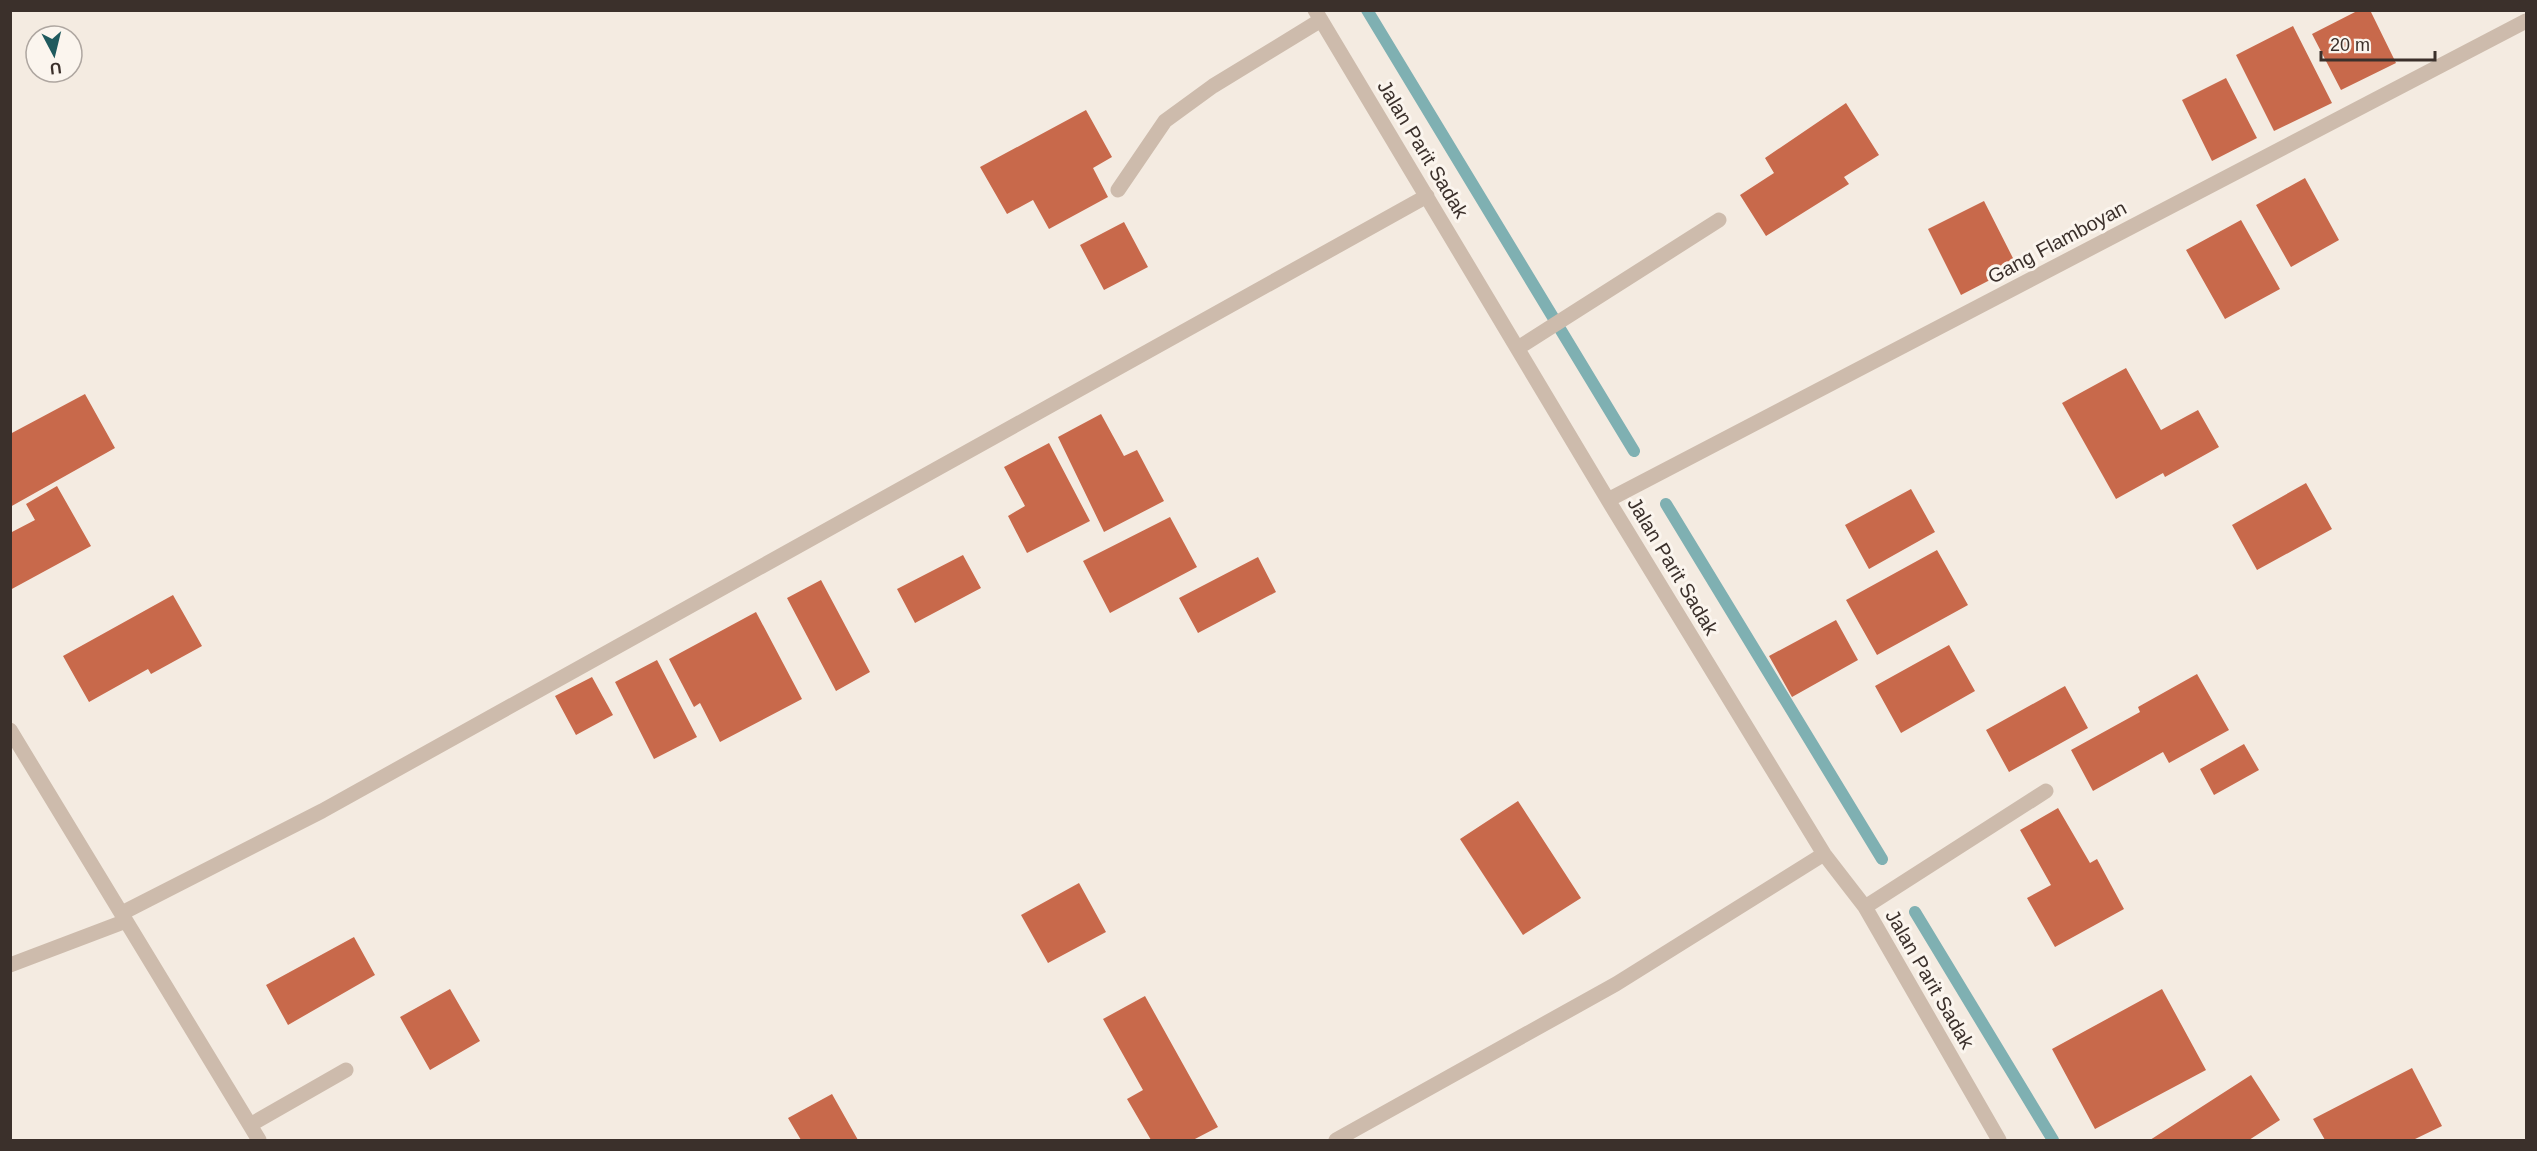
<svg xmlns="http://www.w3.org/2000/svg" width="2537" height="1151" viewBox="0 0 2537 1151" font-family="Helvetica,sans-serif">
  <rect width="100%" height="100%" fill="#f4ebe1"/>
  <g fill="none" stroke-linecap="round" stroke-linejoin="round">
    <path stroke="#7fb0b2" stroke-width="12" d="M1367,10l267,441
      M1666,504l216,355
      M1915,912l138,228"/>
  </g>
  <path fill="#c8694b" d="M2359,10h11l26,53 -55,27 -29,-56z
    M2293,26l39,77 -58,28 -38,-76z
    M2226,78l31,60 -45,23 -30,-61z
    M1846,103l33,52 -35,22 5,7 -83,52 -26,-41 34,-22 -9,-15z
    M1086,110l26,47 -19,11 15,29 -59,32 -16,-29 -26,14 -27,-47z
    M2305,178l34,62 -48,27 -35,-62z
    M1984,201l33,65 -56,29 -33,-66z
    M2241,220l39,69 -55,30 -39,-69z
    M1124,222l24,45 -44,23 -24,-45z
    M2126,368l35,62 37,-20 21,37 -54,30 -2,-4 -47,26 -54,-96z
    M85,394l30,54 -105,59v-73z
    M1101,414l23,42 13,-6 27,51 -60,31 -46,-95z
    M1049,443l41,78 -63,32 -19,-37 17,-10 -21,-39z
    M2306,483l26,46 -75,41 -25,-45z
    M57,486l34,60 -81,44v-57l25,-13 -9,-16z
    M1911,489l24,43 -66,37 -24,-44z
    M1170,517l27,50 -87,46 -27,-52z
    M1937,550l31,55 -91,50 -31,-55z
    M963,555l18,33 -66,35 -18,-34z
    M1258,557l18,35 -78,41 -19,-35z
    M821,580l49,92 -34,19 -49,-93z
    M173,595l29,51 -51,28 -3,-5 -59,33 -26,-46z
    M756,612l46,87 -82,43 -20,-39 -6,4 -25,-48z
    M1836,620l22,40 -66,37 -23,-41z
    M1949,645l26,46 -74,42 -26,-47z
    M657,660l40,77 -43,22 -39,-77z
    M2197,674l32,56 -60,33 -6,-11 -70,39 -22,-41 69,-38 -2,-5z
    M592,677l21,38 -37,20 -21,-39z
    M2065,686l23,42 -79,44 -23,-42z
    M2244,744l15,26 -45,25 -14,-26z
    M1518,801l63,97 -58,37 -63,-96z
    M2058,808l32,55 7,-4 27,50 -69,38 -28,-49 24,-13 -31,-55z
    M1079,883l27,49 -58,31 -27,-48z
    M354,937l21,38 -87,50 -22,-40z
    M450,989l30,52 -50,29 -30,-53z
    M2162,989l44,81 -111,59 -43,-80z
    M1145,996l73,131 -25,13h-42l-24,-41 16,-9 -40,-71z
    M2412,1068l30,58 -29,14h-88l-12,-21z
    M2251,1075l29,45 -31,20h-99z
    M832,1094l26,46h-57l-13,-22z"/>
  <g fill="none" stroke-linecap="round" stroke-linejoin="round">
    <path stroke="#cdbbac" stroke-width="15" d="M1315,10l293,490 216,354 41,53 134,233
      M1118,190l47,-69 48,-35 108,-66
      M1518,348l201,-128
      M1608,500l918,-479
      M10,730l249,410
      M1865,907l181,-116
      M122,913l200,-102 1105,-615
      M10,965l116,-44
      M250,1125l96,-55
      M1336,1140l280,-156 208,-130"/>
  </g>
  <g text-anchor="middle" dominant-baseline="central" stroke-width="6" stroke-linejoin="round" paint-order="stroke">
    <g font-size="20" fill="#3b302b" stroke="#fbf5ee">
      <text transform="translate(1423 149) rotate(59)">Jalan Parit Sadak</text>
      <text transform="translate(2057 242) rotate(-28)">Gang Flamboyan</text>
      <text transform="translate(1673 566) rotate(59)">Jalan Parit Sadak</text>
      <text transform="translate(1930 979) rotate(60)">Jalan Parit Sadak</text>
    </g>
  </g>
  <rect width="2537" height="1151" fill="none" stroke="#3b302b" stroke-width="24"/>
  <g transform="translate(54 54) rotate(173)"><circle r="28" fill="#fbf5ee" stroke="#aea6a0" stroke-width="1.5"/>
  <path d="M0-4.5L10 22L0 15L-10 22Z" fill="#1f5a5e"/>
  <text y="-9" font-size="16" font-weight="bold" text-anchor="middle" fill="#3b302b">U</text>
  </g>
  <path d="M2321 51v9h114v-9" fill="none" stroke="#3b302b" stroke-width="3"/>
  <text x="2330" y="51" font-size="18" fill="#3b302b" stroke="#fbf5ee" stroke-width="4.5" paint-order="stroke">20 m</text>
</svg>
